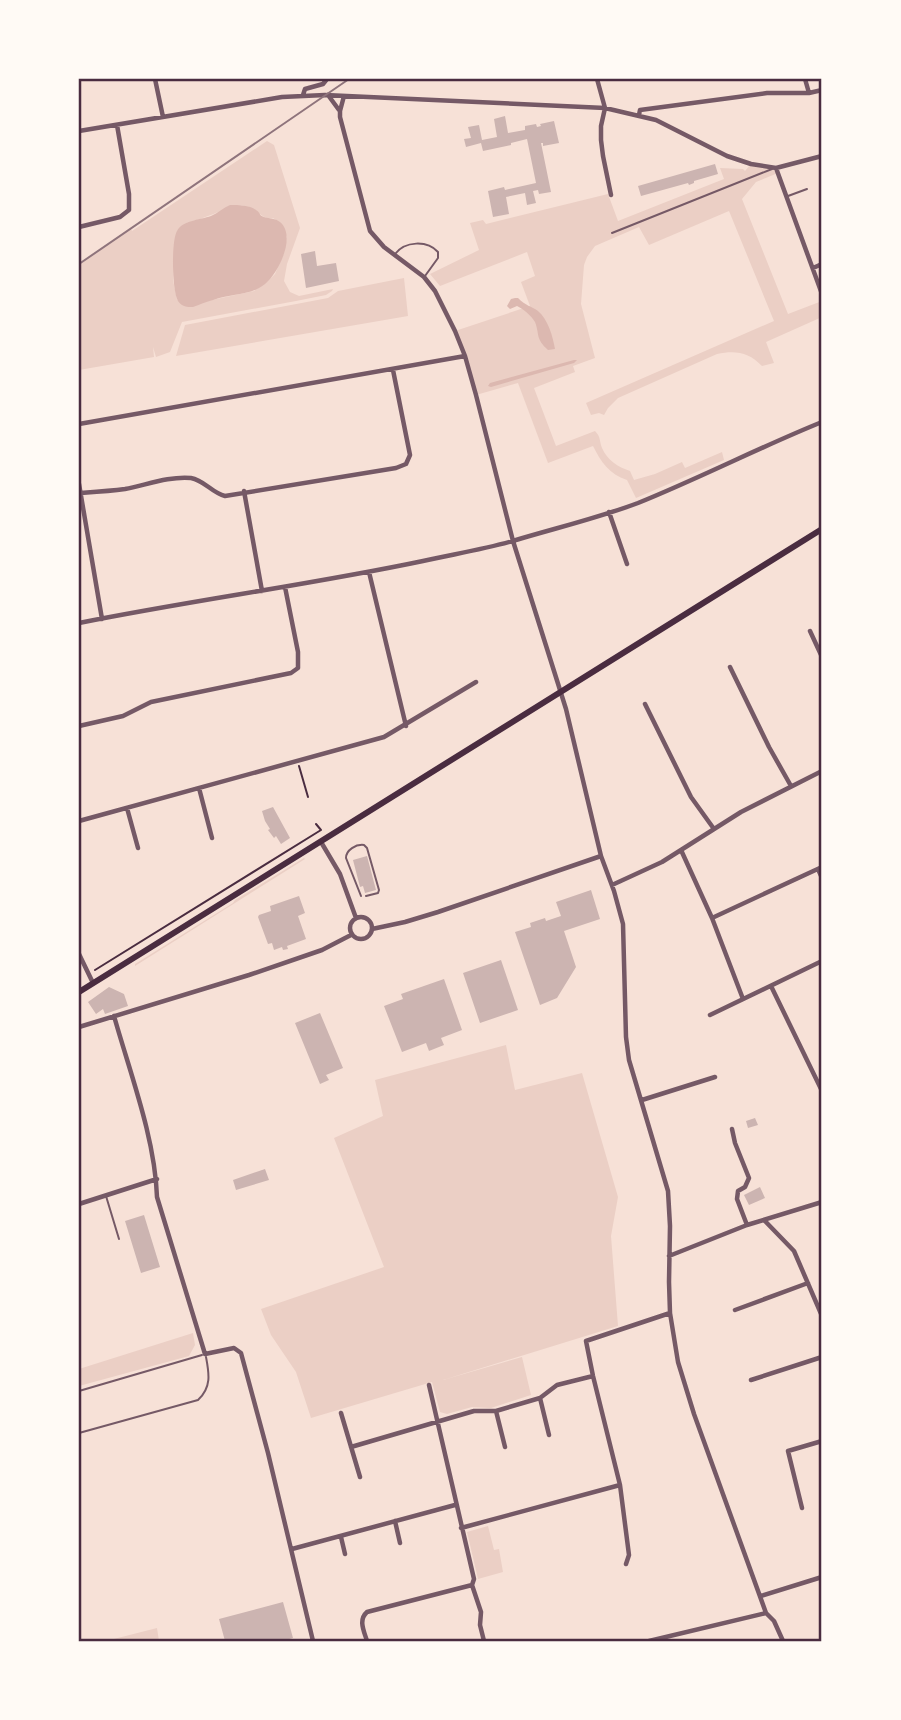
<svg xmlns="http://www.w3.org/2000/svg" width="901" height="1720" viewBox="0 0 901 1720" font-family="'Varela Round',sans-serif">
  <rect width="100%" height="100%" fill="#f7e1d7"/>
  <path fill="#ebcfc5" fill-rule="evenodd" d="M267,141l7,4 26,83 -13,36 -3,17 6,11 9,4 34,-7 -1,2 -6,4 -30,6 -114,21 -12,30 -14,5 -3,-10 1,10 -75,13v-106l52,-36 1,3zM240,205l9,2 8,4 4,4 7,4 5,-1 6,4 8,15 -3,16 -9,21 -8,8 -13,9 -47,10 -30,-1 -4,-20 1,-36 14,-22c18,-3 33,-13 52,-17z
    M751,164l25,4 2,5 -22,9 -14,17 46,115 34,-13v16l-56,25 8,21 -12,3c-13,-14 -27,-16 -45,-12l-99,44 -10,10 -4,7 -5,-2 -8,2 -5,-12 188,-82 -45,-110 -80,34 -10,-18 -44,19 -8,11 -3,8 -3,39 14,54 -22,8 2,6 -41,16 22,58 39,-15c6,6 4,9 7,17 5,12 16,19 28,23l4,9 21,-6 27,-12 3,6 37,-16 2,8 -88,38 -9,-18c-18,-6 -26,-18 -34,-34l-45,17 -30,-80 -42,12 -21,-64 75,-25 -9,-24 14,-6 -8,-24 -87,34 -10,-12 49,-24 -9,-27 13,-3 3,4 122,-30 10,27 106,-42 -4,-11 23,1 2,2z
    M404,278l4,38 -232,40 9,-31 143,-27 10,-7z
    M304,858l1,1 -170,107v-2l98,-61 2,-3z
    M506,1045l9,45 67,-17 36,124 -7,39 7,90 -175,54 79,-23 9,38 -40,13 -19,-1 -25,7 -7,-2 -8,-30 -121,36 -15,-46 -25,-37 -10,-26 123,-42 -50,-129 49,-22 -8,-36z
    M193,1333l2,12 -6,11 -110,30v-17z
    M488,1526l6,24 5,-1 4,23 -25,7 -11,-47z
    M157,1628l2,13h-53z"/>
  <path fill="#dcb8b0" d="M230,205c9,0 19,0 26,5 7,5 1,4 8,7 6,2 11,1 16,5 17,14 -2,52 -15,62 -10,8 -19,9 -31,11 -14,2 -28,7 -41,12 -6,0 -11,0 -15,-6 -6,-10 -7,-60 -1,-70 6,-11 23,-11 34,-15 7,-3 12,-8 19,-11z
    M515,298h3c8,8 13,8 20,13 10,8 15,26 17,38l-7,1c-13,-12 -8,-15 -13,-28 -4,-7 -12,-13 -18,-16l-7,3 -3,-3 4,-7z
    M574,360h3l-3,3 -83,24 -3,-1 2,-3z"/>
  <path fill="#ccb4b1" d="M505,116l3,17 17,-3v-4l11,-2 1,3 4,-1 -1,-2 14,-3 5,22 -16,3v-3h-2l10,49 -12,2 -1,-4 -5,1 3,12 -9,2 -2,-12 -19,4 3,17 -16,3 -5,-26 16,-4 1,3 31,-7 -9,-44 -16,4v2l-28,6 -2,-8 -15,4 -2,-8 7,-1 -3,-11 11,-2 3,15 15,-3 -3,-18z
    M715,164l3,10 -24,7v2l-5,2 -1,-2 -47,13 -3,-10z
    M315,251l2,15 19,-3 3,18 -33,7 -5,-34z
    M273,807l17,31 -9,6 -5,-8 -2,2 -6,-8 2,-1 -5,-8 -3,-10z
    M367,856l9,34 -11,3 -2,-7 -3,1 -7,-27z
    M591,890l9,29 -36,12 12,36 -19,31 -17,7 -25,-73 16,-5 -1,-4 15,-5 1,3 15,-5 -5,-14z
    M299,896l6,17 -7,3 8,23 -19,7 1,3 -5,1 -1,-3 -8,3 -2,-7 -4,1 -10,-27 1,-2 12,-4 -1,-5z
    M501,960l17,50 -38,13 -17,-50z
    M444,979l18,51 -21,8 3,7 -15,6 -3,-8 -24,9 -18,-46 19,-7 -2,-5z
    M109,987l15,7 4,12 -23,8 -2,-5 -7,5 -8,-12z
    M320,1013l23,55 -17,7 3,5 -9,4 -25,-61z
    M755,1118l3,7 -10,3 -2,-7z
    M265,1169l4,11 -33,10 -3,-10z
    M760,1187l5,11 -16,7 -5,-10z
    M144,1215l16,52 -19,6 -16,-52z
    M283,1602l10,36 -11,3h-57l-6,-22z"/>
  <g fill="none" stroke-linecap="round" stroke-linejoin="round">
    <path stroke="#4a2c40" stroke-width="2" d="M299,766l9,31
      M95,970l226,-140 -5,-6"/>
    <path stroke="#755966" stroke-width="2" d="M788,196l19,-7
      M612,233l160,-64
      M395,254c10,-13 32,-14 43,-2v6l-13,18
      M361,896l-15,-38c0,-8 10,-14 18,-13l3,3 12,42 -1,3 -12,3
      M106,1196l13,43
      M79,1391l123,-36
      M79,1433l119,-33c14,-13 11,-27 8,-43"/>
    <path stroke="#755966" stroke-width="4.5" d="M155,79l8,38
      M597,79l8,29 -4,18v14l2,16 8,39
      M805,79l4,14
      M303,95l2,-6 18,-5 4,-5
      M328,95l11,15
      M344,96l-4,15v6l30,114 14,16 40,30 11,14 20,40 10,25 11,39 37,146 53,168 35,147 13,35 9,33 3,113 3,23 39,131 2,35 -1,56 1,31 8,49 16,52 72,199 8,8 9,20
      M639,115l1,-5 127,-17h42l13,-3
      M79,131l203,-34 43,-2 280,13 51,12 71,36 24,8 25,4 46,-12
      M776,168l46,126
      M79,227l41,-10 9,-7v-16l-12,-69
      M813,268l9,-4
      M79,424l386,-68
      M79,484l23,135
      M244,491l18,100
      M81,493c14,-1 29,-2 44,-4 21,-4 44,-13 66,-11 13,2 21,15 34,18l171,-28 10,-4 4,-9 -17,-85
      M609,512l18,52
      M369,572l37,154
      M79,623c114,-23 230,-38 344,-62 31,-7 63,-12 93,-21 40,-12 82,-22 122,-37 62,-25 122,-56 184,-81
      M810,631l12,26
      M730,667l39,80 22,39
      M645,704l46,93 23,32
      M79,726l44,-10 28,-14 140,-29 7,-5v-16l-13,-65
      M199,788l13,50
      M127,808l11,40
      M79,821l305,-84 92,-55
      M321,842l19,32 16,44
      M681,850l31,68 31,81
      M818,869l4,9
      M612,885l50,-23 79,-50 81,-41
      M350 928a11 11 0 1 1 22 0a11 11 0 1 1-22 0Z
      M712,918l110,-51
      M372,929l33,-7 33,-10 163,-56
      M79,954l14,29
      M771,986l51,105
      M710,1015l112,-54
      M114,1016c16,57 41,122 43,181l48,157 29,-6 7,5 27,100 45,188
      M79,1027l170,-52 73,-25 29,-15
      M642,1100l73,-23
      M732,1129l3,14 14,35 -4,9 -7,4 -1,8 10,26
      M79,1204l78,-25
      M764,1220l30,31 28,65
      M669,1256l78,-31 75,-23
      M735,1310l73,-27
      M751,1380l71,-23
      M429,1385l45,194 -2,6 9,27 -1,13 4,16
      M540,1398l9,37
      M496,1411l9,36
      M341,1413l19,64
      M351,1447l123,-36h22l44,-13 17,-13 36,-9
      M802,1508l-14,-57 34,-10
      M395,1521l5,22
      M461,1528l159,-43
      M341,1537l4,17
      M292,1549l163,-44
      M626,1564l3,-9 -9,-70 -27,-109 -7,-35 84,-28
      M761,1596l61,-19
      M367,1641c-3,-10 -9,-21 0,-29l105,-27
      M649,1641l117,-28"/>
    <path stroke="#4a2c40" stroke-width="6" d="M79,992l743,-463"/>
    <path stroke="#8f747c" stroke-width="2" d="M79,264l270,-185"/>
  </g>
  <rect width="901" height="1720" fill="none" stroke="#fffaf5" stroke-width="161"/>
  <rect x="80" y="80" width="740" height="1560" fill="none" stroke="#4a2c40" stroke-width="2.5"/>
</svg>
